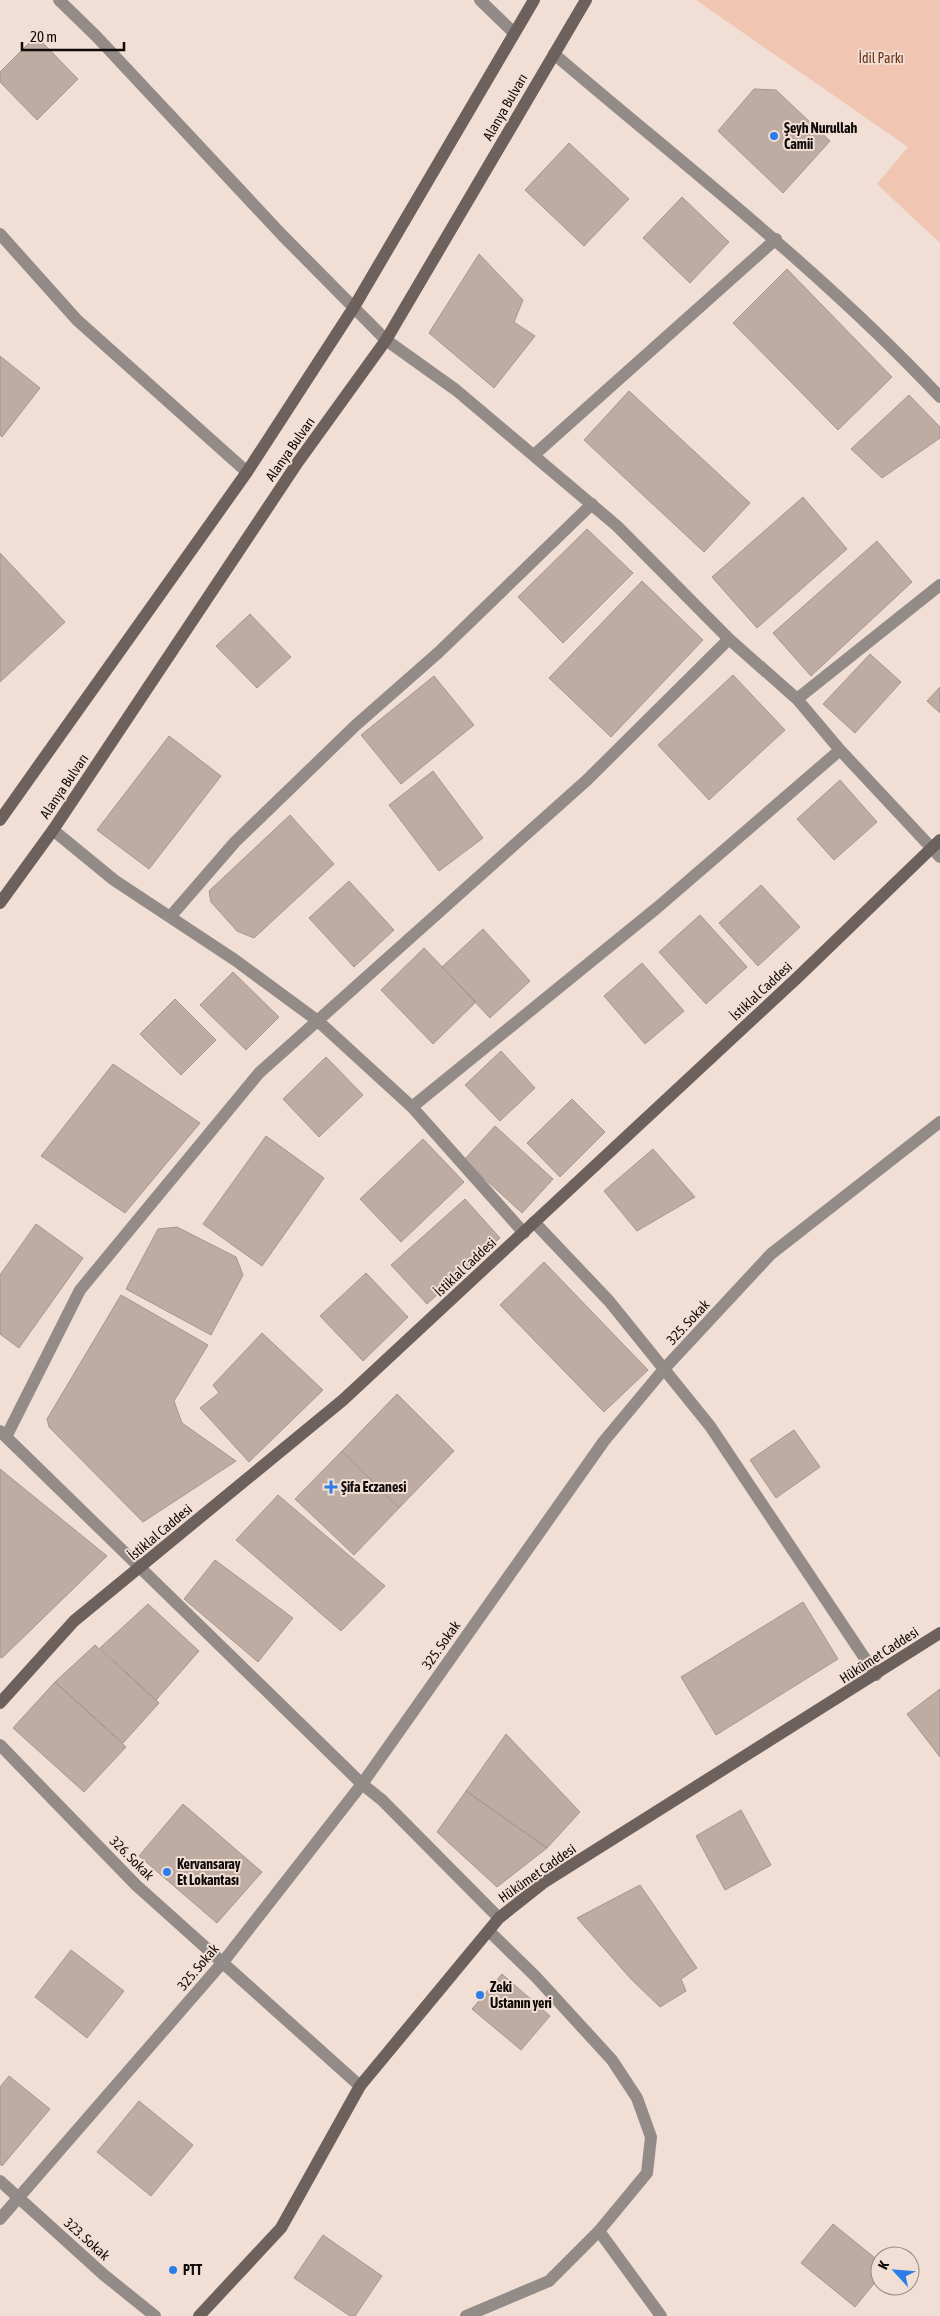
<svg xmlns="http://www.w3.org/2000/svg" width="940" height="2316" viewBox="0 0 940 2316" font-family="'Asap Condensed',sans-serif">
  <rect width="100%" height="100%" fill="#f1ded5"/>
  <path fill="#f0c6b2" d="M696,0h244v243l-63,-59 31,-37z"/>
  <path fill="#beaca3" stroke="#a8968e" d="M36,36l42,43 -41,41 -37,-38v-10z
    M754,89l22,1 54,51 -47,52 -65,-62z
    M569,143l60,56 -45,47 -59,-56z
    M682,197l47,45 -39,41 -47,-45z
    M479,254l44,46 -9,22 21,14 -41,52 -65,-55z
    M787,269l105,108 -54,53 -105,-107z
    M0,356l40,32 -38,49 -2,-2z
    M629,391l121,112 -46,49 -120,-112z
    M909,395l31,32v11l-58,40 -31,-29z
    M803,497l44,52 -90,79 -45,-51z
    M587,529l46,44 -70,70 -45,-46z
    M877,541l35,41 -101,94 -38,-43z
    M0,553l65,69 -65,60z
    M642,581l61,59 -92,97 -62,-59z
    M250,614l41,43 -34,31 -41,-42z
    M870,654l31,28 -46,51 -32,-29z
    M733,675l52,55 -76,70 -51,-55z
    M434,676l40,49 -73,59 -40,-49z
    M940,687v26l-13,-12z
    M169,736l52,40 -72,93 -52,-39z
    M433,771l50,67 -44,33 -50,-66z
    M840,780l37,42 -43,38 -37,-41z
    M290,815l44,49 -80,74 -17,-7 -26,-29 -2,-11z
    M349,881l45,49 -40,37 -45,-49z
    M761,885l39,42 -42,39 -39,-43z
    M700,915l47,52 -41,37 -47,-52z
    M483,929l47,52 -40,37 -48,-51z
    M424,948l52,54 -43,42 -52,-54z
    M642,963l42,48 -39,33 -41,-48z
    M233,972l46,45 -33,33 -46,-45z
    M175,999l41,41 -35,35 -41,-41z
    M501,1051l34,37 -35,33 -35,-36z
    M326,1057l37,38 -44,42 -36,-38z
    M113,1064l87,59 -75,90 -84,-57z
    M572,1099l33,33 -45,45 -33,-34z
    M495,1126l58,53 -31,34 -58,-53z
    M266,1136l58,42 -62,88 -59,-42z
    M423,1139l41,43 -63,60 -41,-43z
    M653,1149l42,48 -58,34 -33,-40z
    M465,1199l35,39 -73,66 -36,-39z
    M36,1224l47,34 -64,90 -19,-14v-59z
    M177,1227l59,30 7,18 -32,60 -85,-46 32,-60z
    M544,1262l104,108 -44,42 -104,-107z
    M366,1273l42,44 -45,44 -43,-45z
    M121,1295l87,50 -34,56 8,22 54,38 -93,61 -94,-95 -2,-8z
    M262,1333l61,57 -74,72 -49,-54 19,-15 -6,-8z
    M397,1394l57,57 -55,57 -57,-57z
    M794,1430l26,37 -44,31 -26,-38z
    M342,1451l57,57 -45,47 -59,-56z
    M0,1469l107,87 -105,102 -2,-1z
    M278,1495l107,91 -44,45 -105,-91z
    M215,1560l78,58 -35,44 -74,-63z
    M803,1602l35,57 -122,76 -35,-58z
    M148,1604l51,47 -43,49 -56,-52z
    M95,1645l64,58 -36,40 -68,-61z
    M55,1682l71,65 -42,45 -71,-64z
    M940,1689v68l-33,-43z
    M506,1734l74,78 -33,36 -81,-57z
    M466,1791l81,57 -50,39 -60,-55z
    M183,1804l79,68 -45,51 -78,-67z
    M741,1810l30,55 -46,25 -29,-54z
    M640,1885l57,83 -16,11 5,12 -26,16 -29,-28 -54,-61z
    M71,1950l53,41 -37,47 -52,-41z
    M502,1974l48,42 -29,34 -49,-41z
    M9,2076l41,33 -48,57 -2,-2v-77z
    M139,2101l54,44 -42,51 -54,-44z
    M833,2224l47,38v14l-25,31 -54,-44z
    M323,2235l59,41 -27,40h-5l-56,-38z"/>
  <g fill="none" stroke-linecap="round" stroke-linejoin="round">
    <path stroke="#938b87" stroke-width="12" d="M59,0l38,37 186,199 103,104 70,50 161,136 112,113 68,60 43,51 100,107
      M480,0l34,33
      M554,54c131,112 268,217 386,343
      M0,234l77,86 170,152
      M534,455l242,-216
      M797,699l143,-114
      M53,830l61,50 121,80 83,61 94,86 112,126
      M170,917l65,-75 121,-117 83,-73 153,-148
      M412,1107l246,-200 182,-157
      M534,1222l75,79 101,125 166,249
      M0,1431l362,353 20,16 117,118
      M6,1437l74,-147 179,-217 328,-293 142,-141
      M0,1745l136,140 224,201
      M0,2181l104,94 51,41
      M0,2219l223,-257 139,-178 242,-343 60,-72 107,-115 169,-132
      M599,2231l62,85
      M466,2316l83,-35 50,-50 48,-58 4,-36 -14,-39 -25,-38 -76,-83 -47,-46"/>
    <path stroke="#6c615c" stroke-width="12" d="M0,820l247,-348 107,-165 180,-307
      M0,903l53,-73 245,-368 88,-122 200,-340
      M0,1703l74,-82 269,-221 455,-423 142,-137
      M199,2316l82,-88 79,-142 139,-168 44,-35 397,-250"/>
  </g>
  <g fill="#2c7de8" stroke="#f1ded5" stroke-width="2">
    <circle cx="774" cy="136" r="5"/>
    <path d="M328.5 1479.5h5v5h5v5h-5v5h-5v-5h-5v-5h5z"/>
    <circle cx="167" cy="1872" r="5"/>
    <circle cx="480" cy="1995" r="5"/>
    <circle cx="173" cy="2270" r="5"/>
  </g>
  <g text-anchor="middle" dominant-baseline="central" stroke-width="4" stroke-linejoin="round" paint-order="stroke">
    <g font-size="14" fill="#6b3415" stroke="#f1ded5">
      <text x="881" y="58">İdil Parkı</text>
    </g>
    <g font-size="14" fill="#110b08" stroke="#f1ded5">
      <text transform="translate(505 107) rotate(-60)">Alanya Bulvarı</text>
      <text transform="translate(290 449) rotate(-55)">Alanya Bulvarı</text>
      <text transform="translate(64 786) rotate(-56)">Alanya Bulvarı</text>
      <text transform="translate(761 991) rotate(-43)">İstiklal Caddesi</text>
      <text transform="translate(465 1267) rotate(-43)">İstiklal Caddesi</text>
      <text transform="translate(688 1322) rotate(-47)">325. Sokak</text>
      <text transform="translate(160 1532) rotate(-40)">İstiklal Caddesi</text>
      <text transform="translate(441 1645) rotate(-55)">325. Sokak</text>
      <text transform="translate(879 1655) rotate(-33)">Hükümet Caddesi</text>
      <text transform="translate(132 1858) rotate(45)">326. Sokak</text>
      <text transform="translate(537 1873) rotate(-35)">Hükümet Caddesi</text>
      <text transform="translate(198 1967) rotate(-50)">325. Sokak</text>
      <text transform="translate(87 2239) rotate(42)">323. Sokak</text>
    </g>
    <g font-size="14" font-weight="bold" fill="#110b08" stroke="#f1ded5" text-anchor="start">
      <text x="784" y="128">Şeyh Nurullah<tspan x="784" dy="16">Camii</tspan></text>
      <text x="341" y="1487">Şifa Eczanesi</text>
      <text x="177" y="1864">Kervansaray<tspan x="177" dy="16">Et Lokantası</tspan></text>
      <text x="490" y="1987">Zeki<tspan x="490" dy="16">Ustanın yeri</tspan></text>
      <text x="183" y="2270">PTT</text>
    </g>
  </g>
  <g transform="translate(895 2271) rotate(296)"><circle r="24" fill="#f1ded5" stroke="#978a83"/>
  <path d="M0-4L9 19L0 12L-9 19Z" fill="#2c7de8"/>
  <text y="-8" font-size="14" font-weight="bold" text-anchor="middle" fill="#110b08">K</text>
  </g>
  <path d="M22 42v8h102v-8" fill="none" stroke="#110b08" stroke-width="2.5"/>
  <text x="30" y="42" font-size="15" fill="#110b08" stroke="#f1ded5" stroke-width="4" paint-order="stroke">20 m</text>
</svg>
